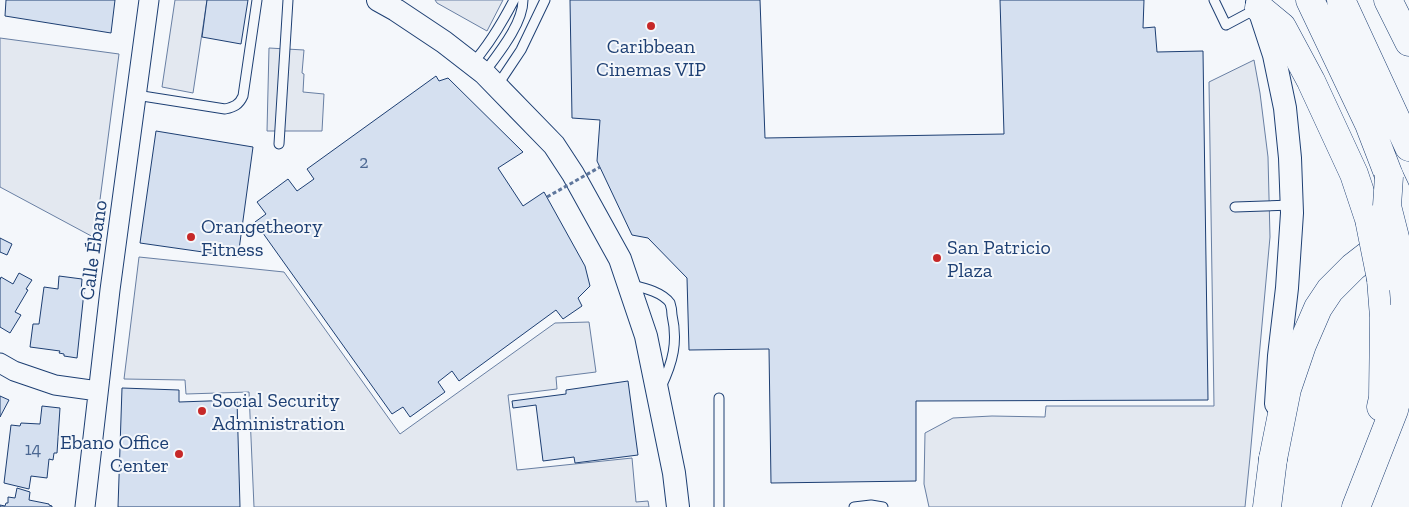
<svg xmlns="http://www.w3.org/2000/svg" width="1409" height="507" viewBox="0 0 1409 507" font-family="'Zilla Slab',serif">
  <rect width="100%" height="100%" fill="#f4f7fb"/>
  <path fill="#e3e8f0" stroke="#687fa3" d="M175,0h32l-14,93 -31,-6z
    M435,0h68l-16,31 -50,-28z
    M0,38l119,16 -24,184 -95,-51z
    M269,48l35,2 -2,23 2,1 -1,18 21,2 -2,37h-55z
    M1254,60l6,33 8,64 2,80 -20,220 -5,50h-316l-5,-23 1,-51 28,-15 39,-2 53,1 1,-11h168l-5,-324z
    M139,257l145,15 116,162 155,-111 34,-1 7,50 -40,5 1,12 -49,6 9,75 115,-12 4,44 12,-1 1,6h-395l-5,-115 -63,2 -1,-14 -61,-1z"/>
  <path fill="#d5e0f0" stroke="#1d3f73" d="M6,0h109l-4,33 -106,-17z
    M207,0h41l-7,44 -39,-7z
    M570,0h190l5,138 239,-4 -4,-134h144l-1,28 12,-1 2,25 46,-1 5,349 -292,1v80l-145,2 -2,-134 -80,1 -2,-72 -39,-40 -16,-3 -35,-74 3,-41 -28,-2z
    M436,76l3,5 9,-3 75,74 -25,16 25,38 21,-14 41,74 5,20 -12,12 4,8 -19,13 -7,-9 -97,71 -7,-10 -14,11 7,10 -35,25 -7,-10 -11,7 -137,-192 11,-8 -9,-12 31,-23 9,12 17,-12 -7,-10z
    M156,131l97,16 -15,110 -98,-14z
    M0,238l12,6 -5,11 -7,-3z
    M19,273l13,7 -6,9 2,1 -13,22 6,3 -11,18 -10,-6v-47l1,-3 12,7z
    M59,276l23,3 -1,13h3l-7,66 -13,-2v-2l-5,-1 1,-2 -30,-4 3,-23h6l5,-37 14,2z
    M628,381l10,74 -63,8 -1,-6 -31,4 -7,-56 -23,3 -1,-7 54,-7v-4z
    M122,388l57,2v12l58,-2 3,107h-122z
    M0,396l9,4 -9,17z
    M42,406l18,2 -3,45h-3l-1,7 -4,-1 -2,19 -16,-2 -2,13 -25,-6 7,-58 9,1 1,-3 19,1z
    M17,488l13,4 -1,8 20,4v1l3,1v1h-52v-2l5,1 1,-3h2v-6l7,1z"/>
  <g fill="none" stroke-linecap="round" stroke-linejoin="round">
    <defs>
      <path id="service" d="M1214,0l12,25 30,-16
        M472,64c18,-20 30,-41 42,-64
        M484,73c14,-19 39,-49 39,-73
        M497,86l24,-36 24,-50
        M136,95l89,14c9,-2 14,-4 18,-13l14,-96
        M279,144l9,-144
        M1235,207l57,-2
        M632,285c12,3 30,7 38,18 1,3 2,8 2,12 6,27 1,47 -11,72
        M719,398v109
        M854,507l17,-2 12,2"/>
      <path id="minor" d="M0,363l14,8 41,14 43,6
        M85,507l25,-217 39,-290"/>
      <path id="tertiary" d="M378,0l18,10 48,32 40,31 70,72 19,29 47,85 26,77 28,137 4,34
        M1257,3l17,52 11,53 5,50 2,55 -5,75 -8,68 -3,48"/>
      <path id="primary" d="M1267,507l6,-48"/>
      <path id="motorway" d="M1310,0l59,124 20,52 20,42
        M1341,0l68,147
        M1388,0l21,42
        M1259,8l23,19 29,54 43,93 15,45
        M1381,279l3,38 -1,81 -2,9
        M1273,459l14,-70 15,-44 16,-37 12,-18 23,-23 18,-14 38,-20
        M1356,507l38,-97 9,-38 2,-68"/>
    </defs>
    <use href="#service" stroke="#1d3f73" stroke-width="11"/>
    <use href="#minor" stroke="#1d3f73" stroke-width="21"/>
    <use href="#tertiary" stroke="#1d3f73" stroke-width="24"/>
    <use href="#primary" stroke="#1d3f73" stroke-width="29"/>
    <use href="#motorway" stroke="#1d3f73" stroke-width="29"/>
    <use href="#service" stroke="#f4f7fb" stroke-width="9"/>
    <use href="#minor" stroke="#f4f7fb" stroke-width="19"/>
    <use href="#tertiary" stroke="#f4f7fb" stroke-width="22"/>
    <use href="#primary" stroke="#f4f7fb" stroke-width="28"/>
    <use href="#motorway" stroke="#f4f7fb" stroke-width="28"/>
    <defs>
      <path id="motorway-bridge" d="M1389,176l-2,30 15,59 3,39
        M1369,219l12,60"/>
    </defs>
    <use href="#motorway-bridge" stroke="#1d3f73" stroke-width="29" stroke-linecap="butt"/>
    <path stroke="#5e769c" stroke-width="3" stroke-dasharray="4 2.5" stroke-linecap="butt" d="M547,197l53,-30"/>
    <use href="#motorway-bridge" stroke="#f4f7fb" stroke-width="28"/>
  </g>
  <g fill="#c62828" stroke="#f4f7fb" stroke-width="2">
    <circle cx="651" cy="26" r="5"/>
    <circle cx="191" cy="237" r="5"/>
    <circle cx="937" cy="258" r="5"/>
    <circle cx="202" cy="411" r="5"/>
    <circle cx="179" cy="454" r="5"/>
  </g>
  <g text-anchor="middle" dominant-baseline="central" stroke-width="4" stroke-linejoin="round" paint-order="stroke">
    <g font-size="18" fill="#4b6792">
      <text x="364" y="162">2</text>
      <text x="33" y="449">14</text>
    </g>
    <g font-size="20" fill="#1d3f73" stroke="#f4f7fb" text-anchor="start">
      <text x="651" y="46" text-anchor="middle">Caribbean<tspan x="651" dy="23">Cinemas VIP</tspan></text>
      <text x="201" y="226">Orangetheory<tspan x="201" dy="23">Fitness</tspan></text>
      <text x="947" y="247">San Patricio<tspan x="947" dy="23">Plaza</tspan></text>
      <text x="212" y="400">Social Security<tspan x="212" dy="23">Administration</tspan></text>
      <text x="169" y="442" text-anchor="end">Ebano Office<tspan x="169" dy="23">Center</tspan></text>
    </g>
    <g font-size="20" fill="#1d3f73" stroke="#f4f7fb">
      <text transform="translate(93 250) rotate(-82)">Calle Ébano</text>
    </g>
  </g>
</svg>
